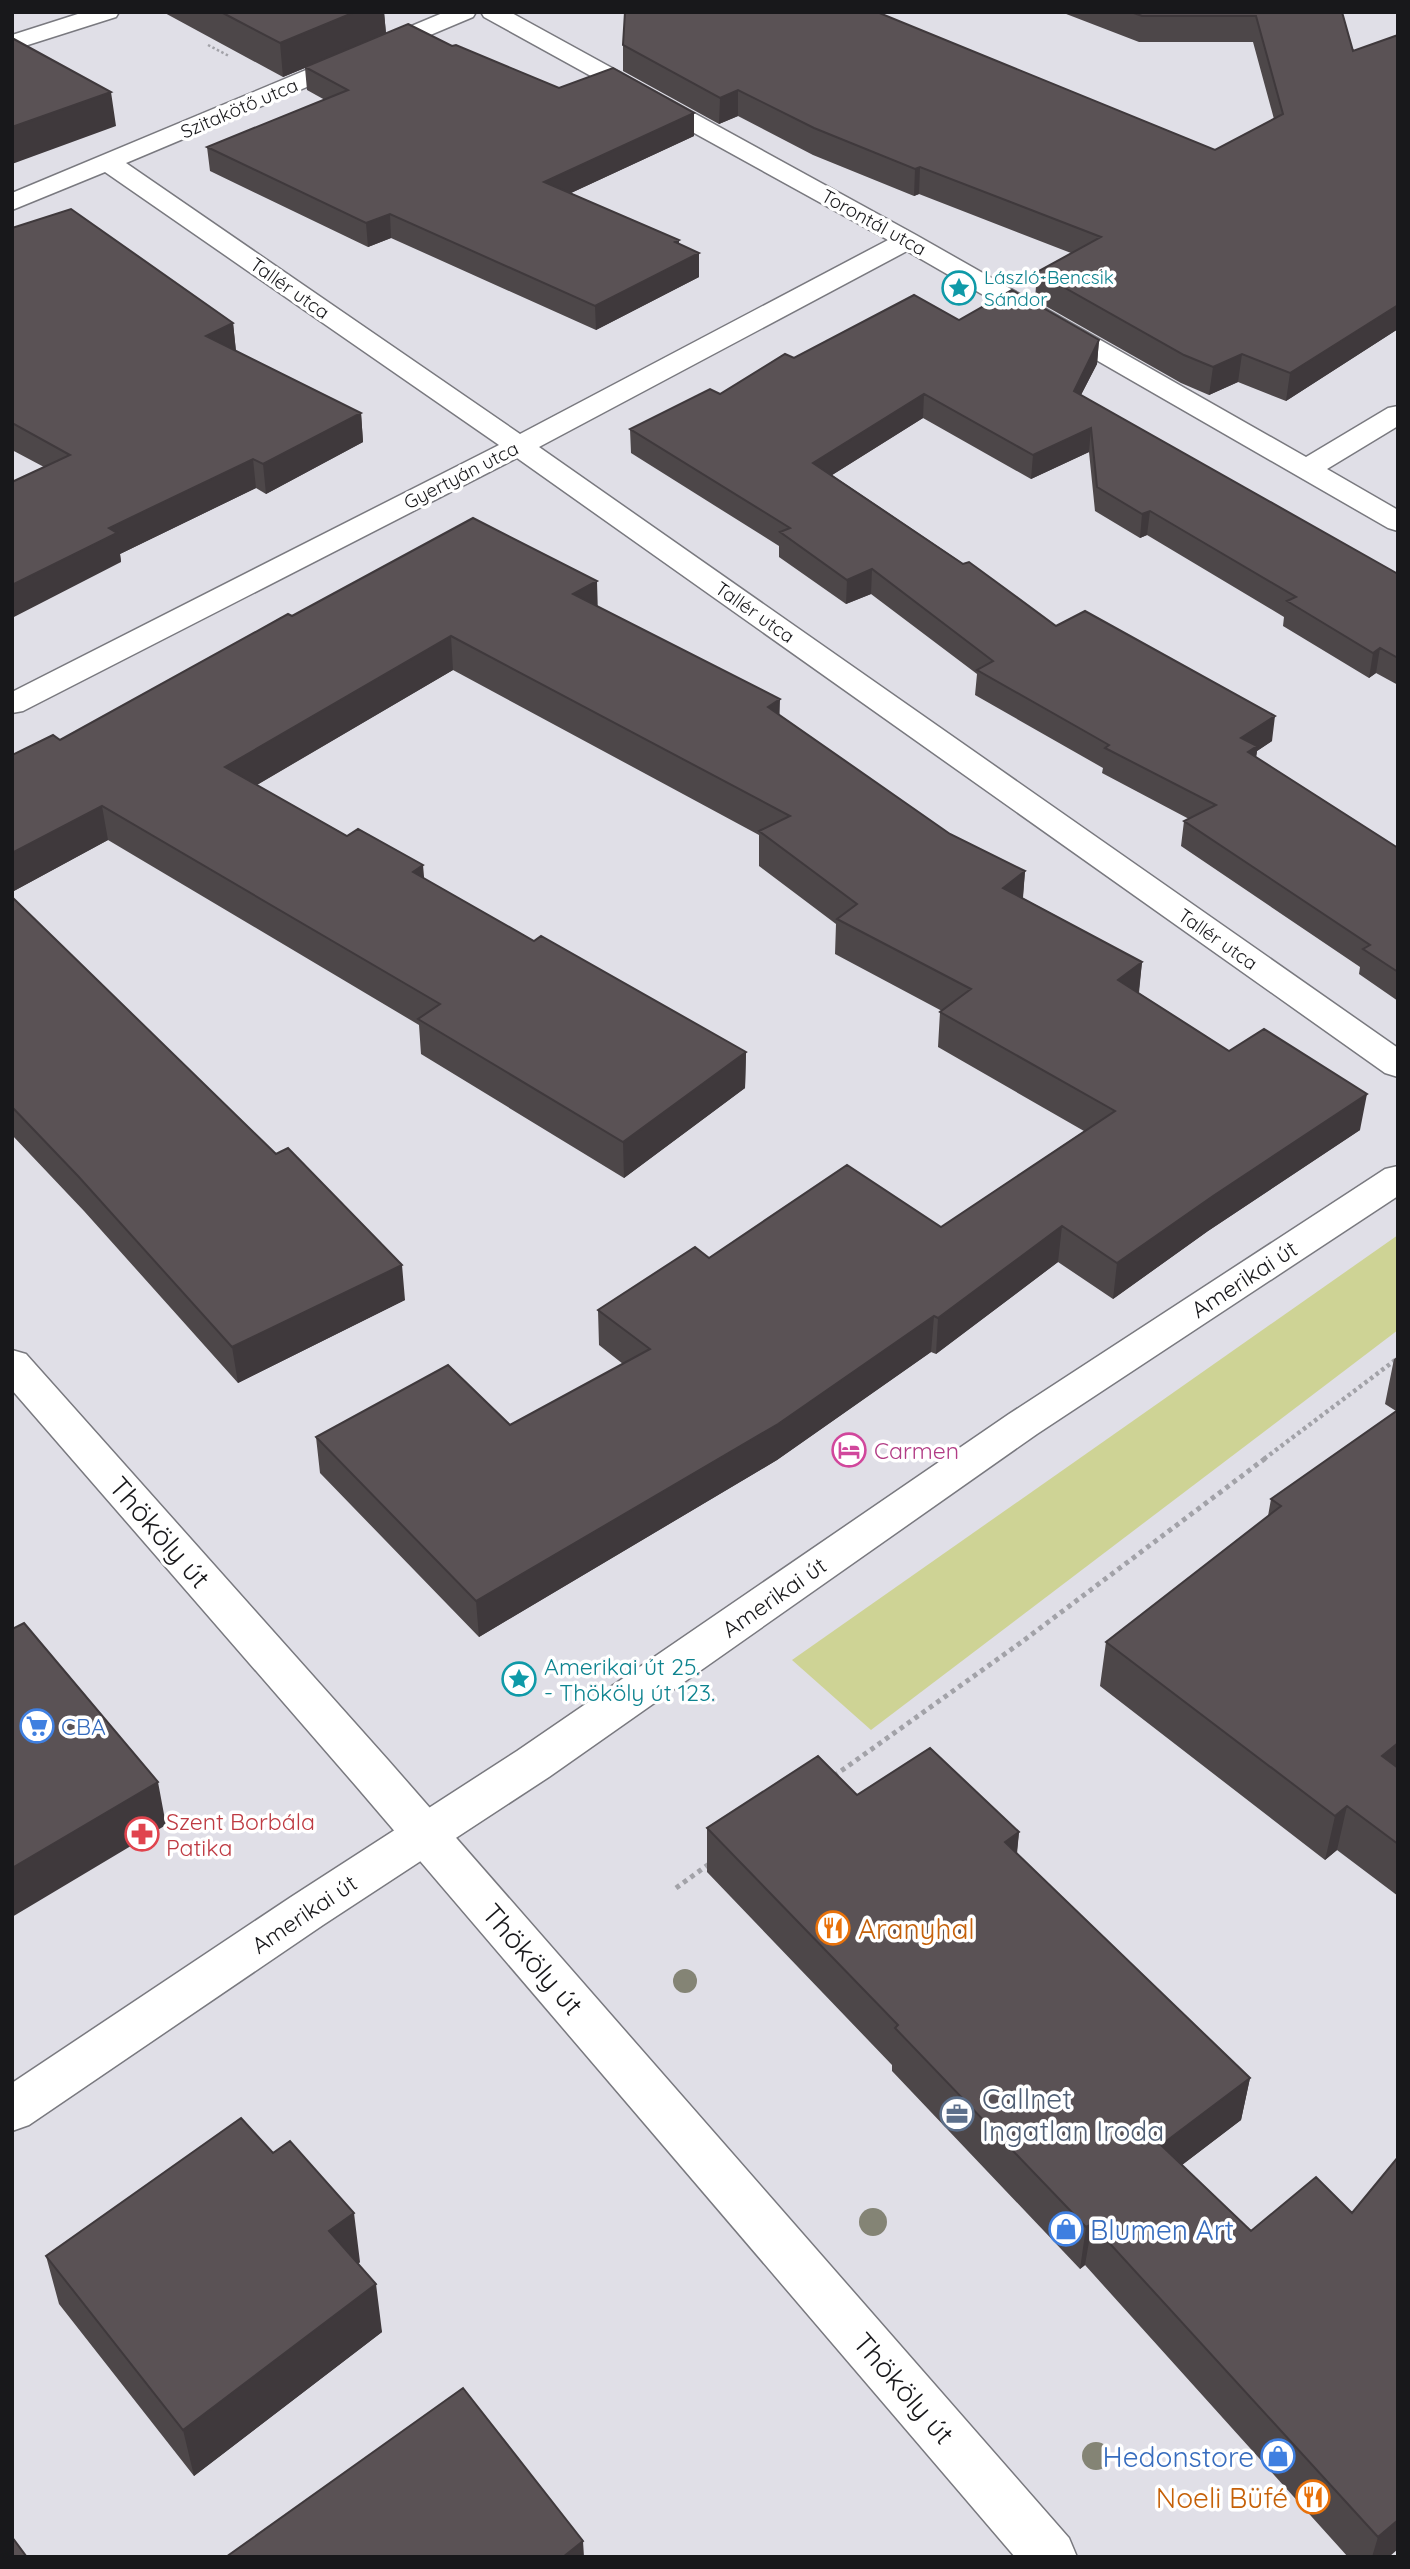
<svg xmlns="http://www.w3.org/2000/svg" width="1410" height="2569" viewBox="0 0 1410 2569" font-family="Quicksand,sans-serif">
  <rect width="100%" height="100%" fill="#e0dfe7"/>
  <path fill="#ced395" d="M1398,1235v95l-527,400 -79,-70z"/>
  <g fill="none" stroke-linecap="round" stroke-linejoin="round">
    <defs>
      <path id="minor" d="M84,12h35l-3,5 -104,33v-15z
        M445,12h31l-3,5 -347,146 394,271 368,-194 -404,-223 -3,-5h29l406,223 390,222 82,-49 10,-2v20l-71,43 71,41v21l-10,-3 -481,-277 -368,196 859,601v29l-13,-4 -868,-615 -494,253 -11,2v-21l487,-247 -394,-273 -93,38v-17z
        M1398,1166v30l-361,238 -488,343 -226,148 -294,200 -17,6v-48l279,-186 226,-146 492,-337 376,-245z"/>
      <path id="secondary" d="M12,1350l14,4 362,406 681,778 8,19h-62l-659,-771 -344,-396z"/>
    </defs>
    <use href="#minor" stroke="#79797f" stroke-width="3"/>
    <use href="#secondary" stroke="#79797f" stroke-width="3"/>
    <path stroke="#a2a2a8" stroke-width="2.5" stroke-dasharray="2.5 2.5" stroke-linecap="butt" d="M208,45l21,11"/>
    <path stroke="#a2a2a8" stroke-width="4.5" stroke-dasharray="3.5 3.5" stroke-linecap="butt" d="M1264,1459l134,-101"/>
    <path stroke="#a2a2a8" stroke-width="5" stroke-dasharray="4.5 4.5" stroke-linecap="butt" d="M834,1776l189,-135 244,-184
      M676,1888l33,-24"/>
    <use href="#minor" fill="#fff" fill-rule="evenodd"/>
    <use href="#secondary" fill="#fff" fill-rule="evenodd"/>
  </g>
  <g fill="#848475">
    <circle cx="685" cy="1981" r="12"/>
    <circle cx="873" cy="2222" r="14"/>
    <circle cx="1096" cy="2456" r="14"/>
  </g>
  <path fill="#4d4749" d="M163,12h221l2,21 66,13 107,42 135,25v23l-123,57 128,60v24l-103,53 -205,-92 -23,9 -158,-76 -3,-24 118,-47 -18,-10 -2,-22 -22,9z
    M1061,12h281l11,39 45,-16v294l-112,72 -48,-19 -29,13 -28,-12 -146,-83 2,-28 34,-19 -152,-59 -5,2 -101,-41 -75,-39 -19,8 -96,-53v-26l592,105 59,-31 -21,-77h-114z
    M12,228l221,95 3,28 125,62 2,29 -97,52 -10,-6 -136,66 1,8 -77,-95 -32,-17z
    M959,320l140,20 -2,24 -16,31 317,179v111l-22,-12 -7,5 -86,-52 1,-9 -137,-82 -7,3 -45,-27 -6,-59 -58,27 -108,-61 -91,57 224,151 216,115 -15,10 -1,6 142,91v153l-39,-27 1,-7 -179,-121 3,-25 5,-2 -87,-46 1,-5 -128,-73 2,-21 -106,-80 -25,10 -67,-47v-11l-148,-93 -1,-24 90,-35 74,-36z
    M597,581v26l183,108 170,119 75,37 -2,27 119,64 -3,31 90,58 131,79 -152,101 -95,68 -55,-37 -122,92 -5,-2 -154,108 -298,177 -159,-164 -4,-36 194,-12 113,-61 -24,-19 -1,-35 111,-52 232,-31 143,-96 -146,-84 2,-35 2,-1 -107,-57 1,-30 -77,-58v-31l-306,-165 -196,115 277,156 212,111 -1,36 -121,90 -203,-124 -2,-29 -311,-185 -96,52v-137l48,-15 232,-124z
    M12,897l393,403 -167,83 -154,-172 -72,-76z
    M1398,1356v540l-61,-46 -12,10 -225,-174 6,-44 162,-126 3,-17 125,-88 -11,-7 9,-45z
    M857,1795l162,37 -2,22 233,224 -9,42 -59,45 207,392h-41l-263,-292 -5,4 -188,-198v-6l-185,-193v-44z
    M46,2256l314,6 -2,2 24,68 -188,144 -135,-172z"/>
  <path fill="#3f393c" d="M355,12h29l2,22 -103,43 -3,-34z
    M738,90v26l-19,8 1,-26z
    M111,92l5,34 -104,38v-37z
    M694,113v23l-149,69 -1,-23z
    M920,167l-1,27 -5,2 1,-27z
    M390,214l1,24 -23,9 -2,-24z
    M679,240v23l20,-10v24l-103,53 -1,-24 80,-64z
    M1398,305v24l-112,72 4,-28z
    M233,323l3,29 -30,-16z
    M1099,340l-2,24 -26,50 3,-23z
    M1242,354l-4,28 -29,13 4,-28z
    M924,394l-1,24 -110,69v-24z
    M361,413l2,29 -97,52 -3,-30z
    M1091,428l-2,24 -58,27 2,-24z
    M253,459l3,29 -136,66 1,8 -109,56v-33l97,-57z
    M1150,511l-3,24 -7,3 2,-24z
    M872,569l-1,25 -25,10 1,-24z
    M597,581l1,34 -25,-21z
    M451,636l2,34 -224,131 -4,-34z
    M1380,648l-4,25 -7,5 4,-25z
    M780,699l-1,35 -11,-27z
    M1275,716l-3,25 -15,10 -3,20 -13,-33z
    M102,806l6,34 -96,52v-39z
    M423,865l3,35 -13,-28z
    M1025,871l-3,35 -19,-18z
    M1142,962l-4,35 -20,-17z
    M746,1052l-1,36 -121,90 -1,-36z
    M1367,1094l-7,36 -152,101 -95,68 4,-36 96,-67z
    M1062,1226l-4,36 -122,92 2,-36z
    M402,1265l3,35 -167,83 -6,-36z
    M934,1316l-3,36 -154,108 -298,177 -3,-36z
    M1398,1743v35l-16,-22z
    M158,1782l8,43 -154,92v-49z
    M1347,1806l-10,44 -12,10 10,-44z
    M1019,1832l-5,44 -9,-34z
    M1250,2078l-9,42 -88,67 8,-42z
    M354,2213l6,49 -23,17 -8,-48z
    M1092,2224l-7,41 -5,4 6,-42z
    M376,2284l6,48 -188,144 -11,-46z
    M1398,2520v29l-9,8h-17l6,-20z
    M583,2541l1,16h-21z"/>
  <path fill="#5a5255" stroke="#3f393c" stroke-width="2" d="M221,12h134l-75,31z
    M625,12h252l338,138 68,-36 -27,-98h-114l-11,-4h211l11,39 45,-16v270l-108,68 -48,-19 -29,13 -29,-12 -147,-83 64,-35 -181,-70 -5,2 -101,-41 -76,-38 -18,8 -97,-53z
    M408,24l44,22 4,-1 103,43 54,-20 81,45 -150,69 135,58 -4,2 24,11 -104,53 -205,-92 -24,9 -159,-76 141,-57 -43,-23z
    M12,38l99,54 -99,35z
    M71,209l162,114 -27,13 155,77 -98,51 -10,-5 -144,69 8,5 -105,52v-103l58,-27 -58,-32v-195z
    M1012,290l87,50 -25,51 324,183v84l-18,-10 -7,5 -86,-52 9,-4 -146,-86 -8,3 -45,-27 -6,-59 -58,27 -109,-61 -111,69 150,101 6,-2 87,64 29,-15 190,105 -34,22 16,8 -9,6 150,96v124l-35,-23 7,-4 -186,-124 32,-16 -111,-57 4,-3 -132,-75 16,-9 -121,-92 -25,11 -67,-48 10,-4 -160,-99 80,-40 10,5 65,-40 9,4 120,-63 45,25z
    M473,518l124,63 -24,13 207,105 -12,8 182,127 75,37 -22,17 139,74 -24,18 111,71 35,-22 103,65 -154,102 -96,67 -55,-37 -124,92 -4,-2 -156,108 -302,177 -160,-164 132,-72 62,60 140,-76 -52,-39 97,-63 14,11 138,-93 94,62 174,-116 -175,-99 31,-23 -134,-70 20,-15 -98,-73 31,-15 -339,-180 -226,131 122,69 11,-7 65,36 -10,7 121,69 7,-5 205,116 -123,90 -205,-123 22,-15 -338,-198 -90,47v-98l41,-20 7,5 228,-126 4,2z
    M12,897l264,257 12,-6 114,117 -170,82 -154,-171 -66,-69z
    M1398,1410v333l-16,13 16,12v76l-51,-38 -12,10 -229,-174 175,-136 -10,-7z
    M24,1623l134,159 -146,86v-239z
    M930,1748l89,84 -14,10 245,236 -89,67 90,86 65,-54 36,36 46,-56v363l-20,17 -286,-313 -6,3 -191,-199 3,-3 -191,-197 111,-72 39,39z
    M241,2118l32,35 17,-12 64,72 -25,18 47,53 -193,146 -137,-174z
    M463,2388l120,153 -20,16h-337z
    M12,2537l14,19 -1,1h-13z"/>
  <defs>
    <symbol id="sight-ring" viewBox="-11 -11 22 22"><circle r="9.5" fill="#fff" stroke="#0f9aa8" stroke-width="1.5"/><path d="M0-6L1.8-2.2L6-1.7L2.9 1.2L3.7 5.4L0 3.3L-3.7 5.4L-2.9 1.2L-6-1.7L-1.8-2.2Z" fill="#0f9aa8"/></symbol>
    <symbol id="hotel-ring" viewBox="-11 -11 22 22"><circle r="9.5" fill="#fff" stroke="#d1479c" stroke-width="1.5"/><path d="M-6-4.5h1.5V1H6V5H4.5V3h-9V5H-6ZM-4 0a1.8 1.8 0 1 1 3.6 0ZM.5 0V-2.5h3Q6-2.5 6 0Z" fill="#d1479c"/></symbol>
    <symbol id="supermarket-ring" viewBox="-11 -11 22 22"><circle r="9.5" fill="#fff" stroke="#3f7fe0" stroke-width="1.5"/><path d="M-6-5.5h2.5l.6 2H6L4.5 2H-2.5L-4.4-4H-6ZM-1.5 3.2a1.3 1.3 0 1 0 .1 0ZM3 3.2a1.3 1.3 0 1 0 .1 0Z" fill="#3f7fe0"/></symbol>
    <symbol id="pharmacy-ring" viewBox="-11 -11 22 22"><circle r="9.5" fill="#fff" stroke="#e0444e" stroke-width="1.5"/><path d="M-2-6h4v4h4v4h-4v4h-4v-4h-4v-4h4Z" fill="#e0444e"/></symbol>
    <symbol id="restaurant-ring" viewBox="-11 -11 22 22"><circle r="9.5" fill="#fff" stroke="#e8710a" stroke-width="1.5"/><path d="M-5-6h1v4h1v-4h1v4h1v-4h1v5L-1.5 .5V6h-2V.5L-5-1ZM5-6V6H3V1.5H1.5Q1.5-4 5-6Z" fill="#e8710a"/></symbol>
    <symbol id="office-ring" viewBox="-11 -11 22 22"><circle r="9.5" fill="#fff" stroke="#5c6f8a" stroke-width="1.5"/><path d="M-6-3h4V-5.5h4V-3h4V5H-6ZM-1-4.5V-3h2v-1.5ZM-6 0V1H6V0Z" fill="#5c6f8a"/></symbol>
    <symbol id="shop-ring" viewBox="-11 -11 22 22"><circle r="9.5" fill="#fff" stroke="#3f7fe0" stroke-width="1.5"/><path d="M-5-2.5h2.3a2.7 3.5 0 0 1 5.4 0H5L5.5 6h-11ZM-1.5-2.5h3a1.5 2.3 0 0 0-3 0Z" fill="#3f7fe0"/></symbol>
  </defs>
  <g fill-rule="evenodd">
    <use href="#sight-ring" x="940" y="269" width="38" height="38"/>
    <use href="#hotel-ring" x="830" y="1431" width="38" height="38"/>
    <use href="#sight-ring" x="500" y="1660" width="38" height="38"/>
    <use href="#supermarket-ring" x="18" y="1707" width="38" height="38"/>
    <use href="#pharmacy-ring" x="123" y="1815" width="38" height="38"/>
    <use href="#restaurant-ring" x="814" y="1909" width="38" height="38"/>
    <use href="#office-ring" x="938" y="2095" width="38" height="38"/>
    <use href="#shop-ring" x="1047" y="2210" width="38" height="38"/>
    <use href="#shop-ring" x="1259" y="2437" width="38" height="38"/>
    <use href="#restaurant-ring" x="1294" y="2478" width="38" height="38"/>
  </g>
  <g text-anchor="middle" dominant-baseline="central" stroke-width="7" stroke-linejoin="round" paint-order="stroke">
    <g font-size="19" fill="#18181b" stroke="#fff">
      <text transform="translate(239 108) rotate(-23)">Szitakötő utca</text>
      <text transform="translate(874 222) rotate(29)">Torontál utca</text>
      <text transform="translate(290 288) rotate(35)">Tallér utca</text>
      <text transform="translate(461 475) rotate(-27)">Gyertyán utca</text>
      <text transform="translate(755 612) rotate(35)">Tallér utca</text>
      <text transform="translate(1218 939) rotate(35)">Tallér utca</text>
    </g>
    <g font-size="19" fill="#0d838f" stroke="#fff" text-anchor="start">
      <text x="984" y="277">László-Bencsik<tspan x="984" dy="22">Sándor</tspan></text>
    </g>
    <g font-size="23" fill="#18181b" stroke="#fff">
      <text transform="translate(1244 1279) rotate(-33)">Amerikai út</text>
      <text transform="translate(774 1597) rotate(-35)">Amerikai út</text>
      <text transform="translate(304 1914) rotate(-34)">Amerikai út</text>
    </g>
    <g font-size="23" fill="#b23c85" stroke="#fff" text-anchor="start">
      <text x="874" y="1450">Carmen</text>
    </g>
    <g font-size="23" fill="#0d838f" stroke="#fff" text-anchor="start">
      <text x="544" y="1666">Amerikai út 25.<tspan x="544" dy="26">- Thököly út 123.</tspan></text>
    </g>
    <g font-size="23" fill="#366cbe" stroke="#fff" text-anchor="start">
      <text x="61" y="1726">CBA</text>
    </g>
    <g font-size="23" fill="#be3a42" stroke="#fff" text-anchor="start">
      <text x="166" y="1821">Szent Borbála<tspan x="166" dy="26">Patika</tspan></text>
    </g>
    <g font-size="28" fill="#18181b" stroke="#fff">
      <text transform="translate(160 1532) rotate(49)">Thököly út</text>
      <text transform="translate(533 1959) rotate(49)">Thököly út</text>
      <text transform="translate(904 2388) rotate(49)">Thököly út</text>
    </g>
    <g font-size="28" fill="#c56008" stroke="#fff" text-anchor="start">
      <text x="858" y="1928">Aranyhal</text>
      <text x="1288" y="2497" text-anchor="end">Noeli Büfé</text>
    </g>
    <g font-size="28" fill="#4e5e75" stroke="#fff" text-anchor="start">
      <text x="982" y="2098">Callnet<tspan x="982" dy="32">Ingatlan Iroda</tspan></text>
    </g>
    <g font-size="28" fill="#366cbe" stroke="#fff" text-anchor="start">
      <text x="1090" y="2229">Blumen Art</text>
      <text x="1254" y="2456" text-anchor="end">Hedonstore</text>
    </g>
  </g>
  <rect width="1410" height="2569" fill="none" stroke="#18181b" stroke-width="28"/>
</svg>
